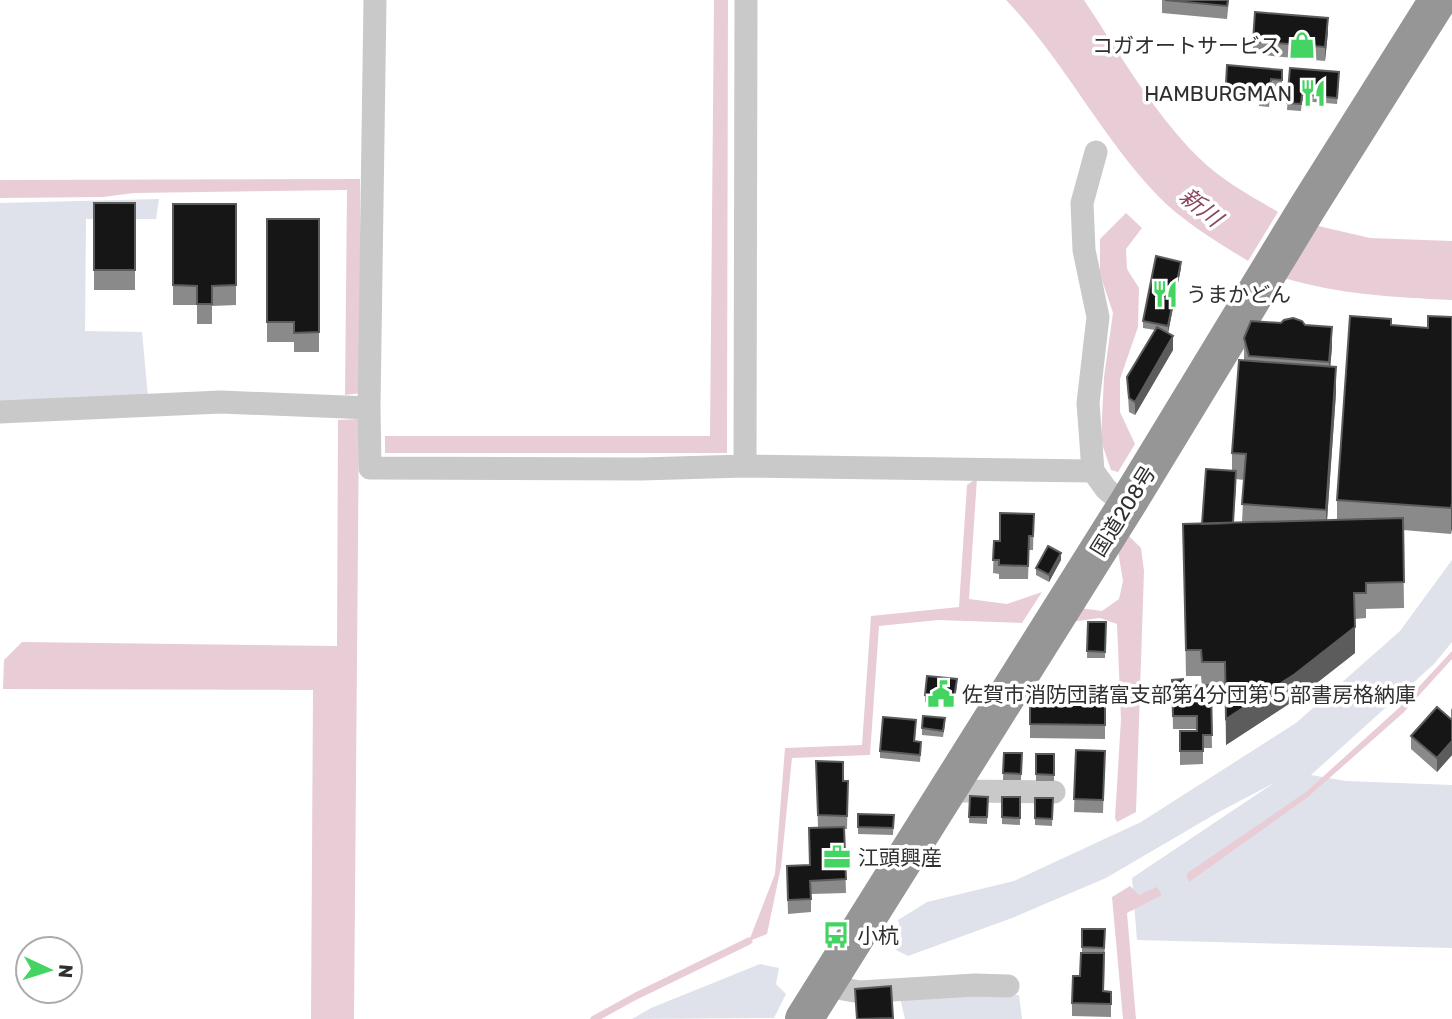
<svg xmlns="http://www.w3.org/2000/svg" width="1452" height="1019" viewBox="0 0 1452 1019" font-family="Rubik,'Noto Sans JP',sans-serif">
  <rect width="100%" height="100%" fill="#fff"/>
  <path fill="#dfe2eb" d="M159,199l-3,20h-70l-1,112 57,1 6,65 -148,9v-203z
    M1452,560v82l-18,22 -123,111 35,6 106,4v163l-315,-8 -5,-62 142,-95 -57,30 -111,65 -94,40 -104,38 -12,-6 6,-11 -4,-19 29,-18 87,-21 127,-59 155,-99 104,-92z
    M760,964l19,4 -3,16 10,10 -12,24 -142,1 19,-11z
    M1019,995l3,24h-117l-5,-21z"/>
  <path fill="#e9cdd6" d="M714,0h14l-1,453h-342v-17h325z
    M1006,0h78c35,53 69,112 114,157 23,23 53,39 80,55l-30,49c-32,-20 -65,-39 -91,-66 -57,-60 -94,-136 -151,-195z
    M360,179l1,214 -16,2 2,-205 -213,3 -31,4 -103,1v-18z
    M1126,213l16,15 -16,21 1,20 12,19 -1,39 -18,52v33l15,32 -17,28 -7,-2 -10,-29 3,-64 9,-64 -13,-39v-35z
    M1314,225l56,13 82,3v59c-60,-3 -110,-5 -168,-22z
    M359,419l-5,600h-43l2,-329 -310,-1 1,-29 18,-18 315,4 1,-226z
    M977,478l-8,121 38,5 35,-12 -20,31 -84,-3 -59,6 -9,129 -78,3 -11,109 -14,67 -18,7 26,-67 10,-126 77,-3 9,-129 88,-9 8,-122z
    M1129,536l12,12 3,23 -8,241 -19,10 -2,-4 6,-99 -4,-95 -17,-6 -30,4 10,-14 22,3 17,-12 4,-18 -5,-30z
    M1452,651v8l-49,54 -95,84 -119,85 -3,-8 120,-82 95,-86z
    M1130,886l9,9 18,-8 5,8 -35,18 9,106h-13l-11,-122z"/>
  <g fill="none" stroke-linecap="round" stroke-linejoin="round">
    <path stroke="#e9cdd6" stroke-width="7" d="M594,1019l42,-23 113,-55"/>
    <path stroke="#c9c9c9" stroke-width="23" d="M746,0l-1,466 348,5 13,18 20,17
      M369,408l6,-408
      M0,412l221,-10 148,6 1,60 271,1 104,-3
      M1093,471l-5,-68 10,-86 -14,-67 -2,-47 14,-51
      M951,785l12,6 91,1
      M829,980l14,9 17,3 115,-7 33,1"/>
    <path stroke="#969696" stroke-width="38" d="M804,1019l322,-513 183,-301 129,-205"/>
  </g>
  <path fill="#8a8a8a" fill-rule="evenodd" d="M1162,0h67l-2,19 -65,-6z
    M1328,32l-3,29 -72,-7v-13z
    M1290,68l49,11 -2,25 -35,-3 -1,10 -14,-1z
    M1282,70v17l-11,-1 -2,21 -10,-1 1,-12 -13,-1 -1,10 -16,-1v-11h-4v-7z
    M94,203h41v87h-41z
    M173,204h63v101l-24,1v18h-15v-19h-24z
    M267,219h52v133h-25v-10h-27z
    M1181,268l-13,65 5,17 -38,65 -6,-3 -2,-35 28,-47 -12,-2v-7z
    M1452,317l-1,217 -48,-4 1,78 -38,1v9l-11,1v34l-60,47 -69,45 -1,-57h-14l1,60h-9v16l-23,1v-34h17v-2h-24l-1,-49 11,6h19l-1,-10h-15l-3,-152h19l30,-53v-18l12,-93v-22l61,-13 27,22 -2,19 6,27 -9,127h10v-20l54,-175 37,3zM1236,479l8,1 -2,43h-9z
    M1034,514l-1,36h-4l-1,29h-29v-5l-6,-1 1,-32h6z
    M1061,560l-12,22 -13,-7v-7z
    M1088,622h18l-1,36h-18z
    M957,686l-3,19 -29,-3v-7z
    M1030,697l75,1v41l-75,-1z
    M1452,708v47l-15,17 -26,-23v-13l40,-17v-9z
    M945,725l-2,12 -21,-2v-7z
    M916,727l-1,14 6,8 -1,13 -40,-4v-7z
    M1076,750l29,1 -2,62 -29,-1z
    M1004,753h18l-1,27h-18z
    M1036,754h18v27h-18z
    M816,761l27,20h5l-1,48h-3l2,64 -35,1v18l-23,2 -1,-34 23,-15 8,-37z
    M970,796l18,1 -1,27 -18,-1z
    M1002,797h18v28l-18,-1z
    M1035,798h18l-1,28 -17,-1z
    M858,814l36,1 -1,20 -35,-1z
    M1082,929h23l-1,62 7,1v25l-39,-1v-13l8,-27 2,-23z"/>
  <path fill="#5c5c5c" d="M1328,18v14l-3,29v-14z
    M1181,262v6l-13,65v-7z
    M1332,327v20l-3,35v-20z
    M1173,336v14l-38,65v-13z
    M1336,367v26l-10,142v-25z
    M1236,471v14l-4,56v-14z
    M1451,503h1v26l-1,5z
    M1061,553v7l-12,22v-7z
    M1355,627v26l-60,47 -69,45v-26z
    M1452,741v14l-15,17v-14z"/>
  <path fill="#161616" stroke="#5c5c5c" stroke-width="2" d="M1165,0h63l-1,6z
    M1255,12l73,6 -3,29 -72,-6z
    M1227,65l55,5v10l-11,-1 -2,21h-10l2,-13 -14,-1 -1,10 -16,-1 1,-10 -5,-1z
    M1290,68l49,4 -2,26 -35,-3 -1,9 -14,-1z
    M94,203h41v67h-41z
    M173,204h63v81l-24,1v18h-15v-18l-24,-1z
    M267,219h52v113l-25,1v-11h-27z
    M1156,256l25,6 -13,64 -25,-5z
    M1350,316l41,3v6l37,3v-12l24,1v186l-1,5 -114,-8z
    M1293,318l9,3 3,4 27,2 -3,35 -80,-6 -5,-18 7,-17 30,2 3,-3z
    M1157,327l16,9 -38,66 -6,-4 -2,-21z
    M1239,360l97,7 -10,143 -84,-6 4,-50 -14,-1z
    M1206,469l30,2 -3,52 -31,1z
    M1000,513l34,1 -1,22h-4l-1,30 -29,-1v-5h-6l1,-19h6z
    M1403,518l1,64 -38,1v10h-12l1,34 -60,47 -69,45 -1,-57h-23l-1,-12h-15l-3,-126z
    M1048,546l13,7 -12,22 -13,-7z
    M1088,622h18l-1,30 -18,-1z
    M927,676l30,3 -3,19 -29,-3z
    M1183,679v7l28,-1 1,50h-9v16h-23v-20h17v-15h-24l-1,-36z
    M1030,697l75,1v27l-75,-1z
    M1437,707l15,13v21l-15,17 -26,-22z
    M923,716l22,2 -2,13 -21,-3z
    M883,717l33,3 -2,21 7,1 -1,13 -40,-4z
    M1076,750l29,1 -2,49 -29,-1z
    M1004,753h18l-1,21 -18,-1z
    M1036,754h18v21l-18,-1z
    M816,761l27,1v19h5l-1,35 -29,-1z
    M970,796l18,1 -1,20h-18z
    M1002,797h18v21l-18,-1z
    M1035,798h18l-1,21 -17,-1z
    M858,814l36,1 -1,13 -35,-1z
    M844,827l2,52 -36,2 1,18 -23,1 -1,-34 23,-1 -1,-37z
    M1082,929h23l-1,19 -22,-1z
    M1081,953h23l-1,38 8,1v12l-39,-1 1,-27h7z
    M891,986l2,32 -36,1 -2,-30z"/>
  <defs>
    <symbol id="shop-bare" viewBox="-9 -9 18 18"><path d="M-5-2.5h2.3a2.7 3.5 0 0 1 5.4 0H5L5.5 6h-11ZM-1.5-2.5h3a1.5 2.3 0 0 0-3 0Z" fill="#43d461" stroke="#fff" stroke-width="2.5" paint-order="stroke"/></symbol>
    <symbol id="restaurant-bare" viewBox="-9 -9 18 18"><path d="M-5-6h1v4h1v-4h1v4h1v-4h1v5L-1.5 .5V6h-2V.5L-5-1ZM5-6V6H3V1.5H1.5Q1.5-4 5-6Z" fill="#43d461" stroke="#fff" stroke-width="2.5" paint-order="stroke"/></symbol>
    <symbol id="civic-bare" viewBox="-9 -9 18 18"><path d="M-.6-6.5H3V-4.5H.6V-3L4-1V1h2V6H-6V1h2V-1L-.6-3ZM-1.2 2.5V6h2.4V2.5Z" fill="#43d461" stroke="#fff" stroke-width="2.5" paint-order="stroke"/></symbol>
    <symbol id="office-bare" viewBox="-9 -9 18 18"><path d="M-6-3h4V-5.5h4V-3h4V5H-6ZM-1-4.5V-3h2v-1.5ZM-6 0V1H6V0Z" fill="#43d461" stroke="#fff" stroke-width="2.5" paint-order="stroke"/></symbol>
    <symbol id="bus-bare" viewBox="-9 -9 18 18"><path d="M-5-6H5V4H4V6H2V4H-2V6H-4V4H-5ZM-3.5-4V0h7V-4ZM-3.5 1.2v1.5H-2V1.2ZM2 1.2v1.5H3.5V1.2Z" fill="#43d461" stroke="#fff" stroke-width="2.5" paint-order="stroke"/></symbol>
  </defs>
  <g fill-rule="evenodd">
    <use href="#shop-bare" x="1283" y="26" width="38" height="38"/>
    <use href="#restaurant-bare" x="1294" y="74" width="38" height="38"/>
    <use href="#restaurant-bare" x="1146" y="275" width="38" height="38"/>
    <use href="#civic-bare" x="922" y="675" width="38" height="38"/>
    <use href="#office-bare" x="818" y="838" width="38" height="38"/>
    <use href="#bus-bare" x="817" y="916" width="38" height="38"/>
  </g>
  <g text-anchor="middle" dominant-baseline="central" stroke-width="7" stroke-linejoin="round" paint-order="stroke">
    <g font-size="21" fill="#2f2f2f" stroke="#fff" text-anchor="start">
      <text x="1281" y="45" text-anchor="end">コガオートサービス</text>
      <text x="1292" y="93" text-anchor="end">HAMBURGMAN</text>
      <text x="1186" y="294">うまかどん</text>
      <text x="962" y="694">佐賀市消防団諸富支部第4分団第５部書房格納庫</text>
      <text x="858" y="857">江頭興産</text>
      <text x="857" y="935">小杭</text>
    </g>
    <g font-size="21" fill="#2f2f2f" stroke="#fff">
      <text transform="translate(1123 511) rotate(-58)">国道208号</text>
    </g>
    <g font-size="23" font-style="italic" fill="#8a455c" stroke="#fff">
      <text transform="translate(1201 207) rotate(39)">新川</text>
    </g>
  </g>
  <g transform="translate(49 970) rotate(94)"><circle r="33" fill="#ffffff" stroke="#acacac" stroke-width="2"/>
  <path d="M0-5L12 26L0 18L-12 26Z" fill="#43d461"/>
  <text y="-10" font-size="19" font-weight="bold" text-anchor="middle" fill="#2f2f2f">N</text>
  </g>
</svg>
